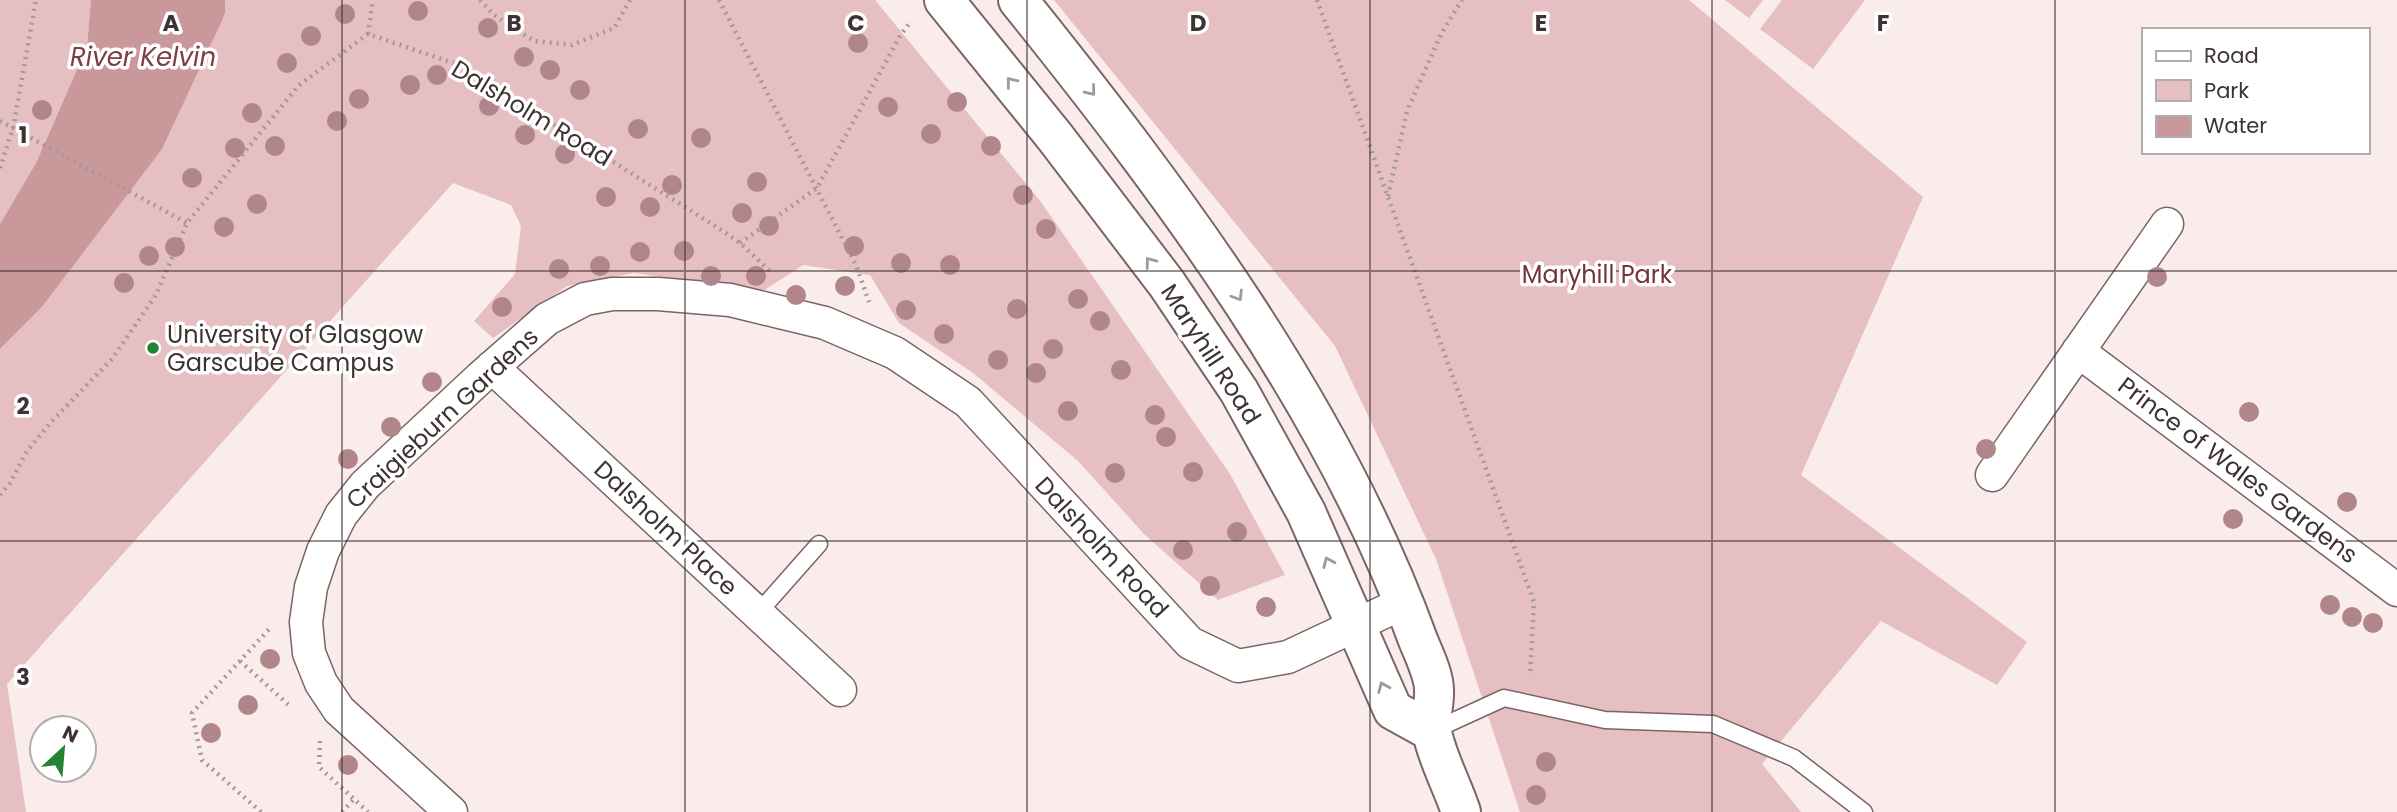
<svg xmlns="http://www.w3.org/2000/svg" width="2397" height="812" viewBox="0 0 2397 812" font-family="Poppins,sans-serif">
  <rect width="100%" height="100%" fill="#fbecec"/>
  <path fill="#e5bfc1" d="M0,0h91l-4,47 -51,116 -36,61z
    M225,0h650l166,202 189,272 55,101 -67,25 -74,-66 -66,-73 -105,-88 -74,-50 -29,-48 -67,-10 -40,26 -129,-18 -67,13 -74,52 -19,-17 41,-47 6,-48 -10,-21 -58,-22 -446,501 19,128h-26v-463l41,-41 184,-293z
    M1054,0h635l234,197 -122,278 226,167 -30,43 -116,-64 -119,143 39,48h-281l-84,-253 -101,-213z
    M1725,0h38l-14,18z
    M1782,0h83l-52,69 -53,-40z"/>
  <path fill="#c9989b" d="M91,0h134v14l-63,135 -121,159 -41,41v-125l36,-61 51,-116z"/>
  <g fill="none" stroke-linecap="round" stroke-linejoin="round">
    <defs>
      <path id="lane" d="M758,613l61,-69
        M1432,731l72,-33 101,22 108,4 81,34 70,54"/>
      <path id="street" d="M2078,351l319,239
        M492,367l348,323
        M1992,475l175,-251
        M451,812l-112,-102 -18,-27 -12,-30 -3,-31 5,-35 12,-36 18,-36 24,-30 116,-108 66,-58 38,-20 27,-5h46l72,6 95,23 70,30 73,49 222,241 48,23 50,-9 115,-54"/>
      <path id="primary" d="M944,0l111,137 112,147 72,107 67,121 87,198 38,21
        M1018,0c155,193 315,406 400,640 6,15 16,35 16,50 1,14 -5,29 -2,42 5,26 21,55 29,80"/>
    </defs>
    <use href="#lane" stroke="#7b6466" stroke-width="19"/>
    <use href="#street" stroke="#7b6466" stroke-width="35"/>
    <use href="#primary" stroke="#7b6466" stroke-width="42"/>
    <path stroke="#a49898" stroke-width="4.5" stroke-dasharray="2 5" stroke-linecap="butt" d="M480,0l14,15 40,26 38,4 42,-17 16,-28
      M719,0l137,265 13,37
      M1317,0l217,602 -4,74
      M368,34l5,-34
      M0,121l187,102
      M0,168l13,-40 23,-128
      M1388,196l19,-85 34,-77 21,-34
      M740,243l77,-55 83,-152 11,-15
      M0,495l10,-12 17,-32 26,-31 59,-61 44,-64 31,-72 112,-138 69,-51 91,31 264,166 17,12 31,29
      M240,661l51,46
      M320,741l-1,26 49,45
      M261,812l-59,-52 -10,-47 79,-86
      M342,812l12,-13"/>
    <use href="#lane" stroke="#fff" stroke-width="16"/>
    <use href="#street" stroke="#fff" stroke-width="32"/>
    <use href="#primary" stroke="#fff" stroke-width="38"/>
  </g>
  <g fill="#b0868b">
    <circle cx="418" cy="11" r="10"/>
    <circle cx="345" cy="14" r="10"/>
    <circle cx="488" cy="28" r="10"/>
    <circle cx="311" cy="36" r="10"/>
    <circle cx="858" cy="43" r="10"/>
    <circle cx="524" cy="57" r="10"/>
    <circle cx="287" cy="63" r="10"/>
    <circle cx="550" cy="70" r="10"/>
    <circle cx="437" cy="75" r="10"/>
    <circle cx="410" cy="85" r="10"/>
    <circle cx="580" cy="90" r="10"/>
    <circle cx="359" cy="99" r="10"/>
    <circle cx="957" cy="102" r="10"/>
    <circle cx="489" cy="106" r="10"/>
    <circle cx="888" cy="107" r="10"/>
    <circle cx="42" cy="110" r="10"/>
    <circle cx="252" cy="113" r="10"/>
    <circle cx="337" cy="121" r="10"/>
    <circle cx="638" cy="129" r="10"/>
    <circle cx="931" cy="134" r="10"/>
    <circle cx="525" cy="135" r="10"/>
    <circle cx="701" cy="138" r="10"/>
    <circle cx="275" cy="146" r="10"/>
    <circle cx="991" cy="146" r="10"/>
    <circle cx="235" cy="148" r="10"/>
    <circle cx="565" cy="154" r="10"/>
    <circle cx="192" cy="178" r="10"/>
    <circle cx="757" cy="182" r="10"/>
    <circle cx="672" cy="185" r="10"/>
    <circle cx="1023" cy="195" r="10"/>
    <circle cx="606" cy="197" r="10"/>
    <circle cx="257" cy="204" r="10"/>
    <circle cx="650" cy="207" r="10"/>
    <circle cx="742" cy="213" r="10"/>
    <circle cx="769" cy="226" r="10"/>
    <circle cx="224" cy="227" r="10"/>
    <circle cx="1046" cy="229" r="10"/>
    <circle cx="854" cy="246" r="10"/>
    <circle cx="175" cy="247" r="10"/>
    <circle cx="684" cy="251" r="10"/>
    <circle cx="640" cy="252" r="10"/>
    <circle cx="149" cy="256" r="10"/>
    <circle cx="901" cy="263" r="10"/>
    <circle cx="950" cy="265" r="10"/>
    <circle cx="600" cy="266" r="10"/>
    <circle cx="559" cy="269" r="10"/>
    <circle cx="711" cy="276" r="10"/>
    <circle cx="756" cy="276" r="10"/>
    <circle cx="2157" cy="277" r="10"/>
    <circle cx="124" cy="283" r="10"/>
    <circle cx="845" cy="286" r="10"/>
    <circle cx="796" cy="295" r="10"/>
    <circle cx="1078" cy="299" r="10"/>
    <circle cx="502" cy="307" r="10"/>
    <circle cx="1017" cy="309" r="10"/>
    <circle cx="906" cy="310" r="10"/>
    <circle cx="1100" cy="321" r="10"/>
    <circle cx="944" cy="334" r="10"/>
    <circle cx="1053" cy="349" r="10"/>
    <circle cx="998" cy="360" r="10"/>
    <circle cx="1121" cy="370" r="10"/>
    <circle cx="1036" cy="373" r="10"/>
    <circle cx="432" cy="382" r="10"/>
    <circle cx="1068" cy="411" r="10"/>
    <circle cx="2249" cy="412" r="10"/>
    <circle cx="1155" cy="415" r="10"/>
    <circle cx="391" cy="427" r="10"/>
    <circle cx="1166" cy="437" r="10"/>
    <circle cx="1986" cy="449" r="10"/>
    <circle cx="348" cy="459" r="10"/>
    <circle cx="1193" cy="472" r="10"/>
    <circle cx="1115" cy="473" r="10"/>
    <circle cx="2347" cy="502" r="10"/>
    <circle cx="2233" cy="519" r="10"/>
    <circle cx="1237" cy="532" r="10"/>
    <circle cx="1183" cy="550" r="10"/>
    <circle cx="1210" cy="586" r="10"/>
    <circle cx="2330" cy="605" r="10"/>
    <circle cx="1266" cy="607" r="10"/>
    <circle cx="2352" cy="617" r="10"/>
    <circle cx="2373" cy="623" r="10"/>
    <circle cx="270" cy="659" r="10"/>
    <circle cx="248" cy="705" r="10"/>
    <circle cx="211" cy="733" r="10"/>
    <circle cx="1546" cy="762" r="10"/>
    <circle cx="348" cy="765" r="10"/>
    <circle cx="1536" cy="795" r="10"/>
  </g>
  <defs><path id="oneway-chevron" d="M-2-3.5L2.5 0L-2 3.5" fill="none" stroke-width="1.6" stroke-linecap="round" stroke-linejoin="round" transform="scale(1.75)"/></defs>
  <g stroke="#9e999a">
    <use href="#oneway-chevron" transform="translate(1011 82) rotate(-129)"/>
    <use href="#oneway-chevron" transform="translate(1091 91) rotate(51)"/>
    <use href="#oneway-chevron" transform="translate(1150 262) rotate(-127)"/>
    <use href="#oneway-chevron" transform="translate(1238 296) rotate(58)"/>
    <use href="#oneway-chevron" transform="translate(1328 562) rotate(-114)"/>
    <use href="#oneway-chevron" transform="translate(1383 687) rotate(-113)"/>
  </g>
  <path fill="none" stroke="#3d3334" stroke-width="2" stroke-opacity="0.55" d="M342,0v812M685,0v812M1027,0v812M1370,0v812M1712,0v812M2055,0v812M0,271h2397M0,541h2397"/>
  <circle fill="#238233" stroke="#fff" stroke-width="2.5" cx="153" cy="348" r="7"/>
  <g text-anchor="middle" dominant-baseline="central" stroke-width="7" stroke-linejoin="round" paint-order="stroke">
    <g font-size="24" fill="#3d3334" stroke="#fff">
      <text transform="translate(532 113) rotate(31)">Dalsholm Road</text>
      <text transform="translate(1211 354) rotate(57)">Maryhill Road</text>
      <text transform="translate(442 418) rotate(-43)">Craigieburn Gardens</text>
      <text transform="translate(2238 470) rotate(37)">Prince of Wales Gardens</text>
      <text transform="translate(666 528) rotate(43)">Dalsholm Place</text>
      <text transform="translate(1102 547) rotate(47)">Dalsholm Road</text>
    </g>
    <g font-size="24" fill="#72333b" stroke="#fff">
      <text x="1597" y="274">Maryhill Park</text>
    </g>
    <g font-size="24" fill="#3d3334" stroke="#fff" text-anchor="start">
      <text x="167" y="334">University of Glasgow<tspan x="167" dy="28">Garscube Campus</tspan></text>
    </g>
    <g font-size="26" font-style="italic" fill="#7e3e45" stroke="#fff">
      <text x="143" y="57">River Kelvin</text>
    </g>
  </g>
  <g font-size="23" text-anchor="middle" font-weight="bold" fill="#3d3334" stroke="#fff" stroke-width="7" stroke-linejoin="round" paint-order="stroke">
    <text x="171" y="31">A</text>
    <text x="514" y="31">B</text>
    <text x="856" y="31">C</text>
    <text x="1198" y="31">D</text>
    <text x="1541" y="31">E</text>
    <text x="1883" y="31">F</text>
    <text x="23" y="143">1</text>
    <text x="23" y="414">2</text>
    <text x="23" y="685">3</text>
  </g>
  <rect x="2142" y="28" width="228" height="126" fill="#ffffff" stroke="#b1adae" stroke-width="2"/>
  <rect x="2156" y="51" width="35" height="10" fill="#ffffff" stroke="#b1adae" stroke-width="2"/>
  <text x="2204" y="63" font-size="21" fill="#3d3334">Road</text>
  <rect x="2156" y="80" width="35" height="21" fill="#e5bfc1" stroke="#b1adae" stroke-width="2"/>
  <text x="2204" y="98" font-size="21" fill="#3d3334">Park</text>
  <rect x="2156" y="116" width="35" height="21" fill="#c9989b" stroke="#b1adae" stroke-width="2"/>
  <text x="2204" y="133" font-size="21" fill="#3d3334">Water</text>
  <g transform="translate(63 749) rotate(26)"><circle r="33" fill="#ffffff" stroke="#b1adae" stroke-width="2"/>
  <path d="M0-5L12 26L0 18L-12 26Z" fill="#238233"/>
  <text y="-10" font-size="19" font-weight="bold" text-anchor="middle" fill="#3d3334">N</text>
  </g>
</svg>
